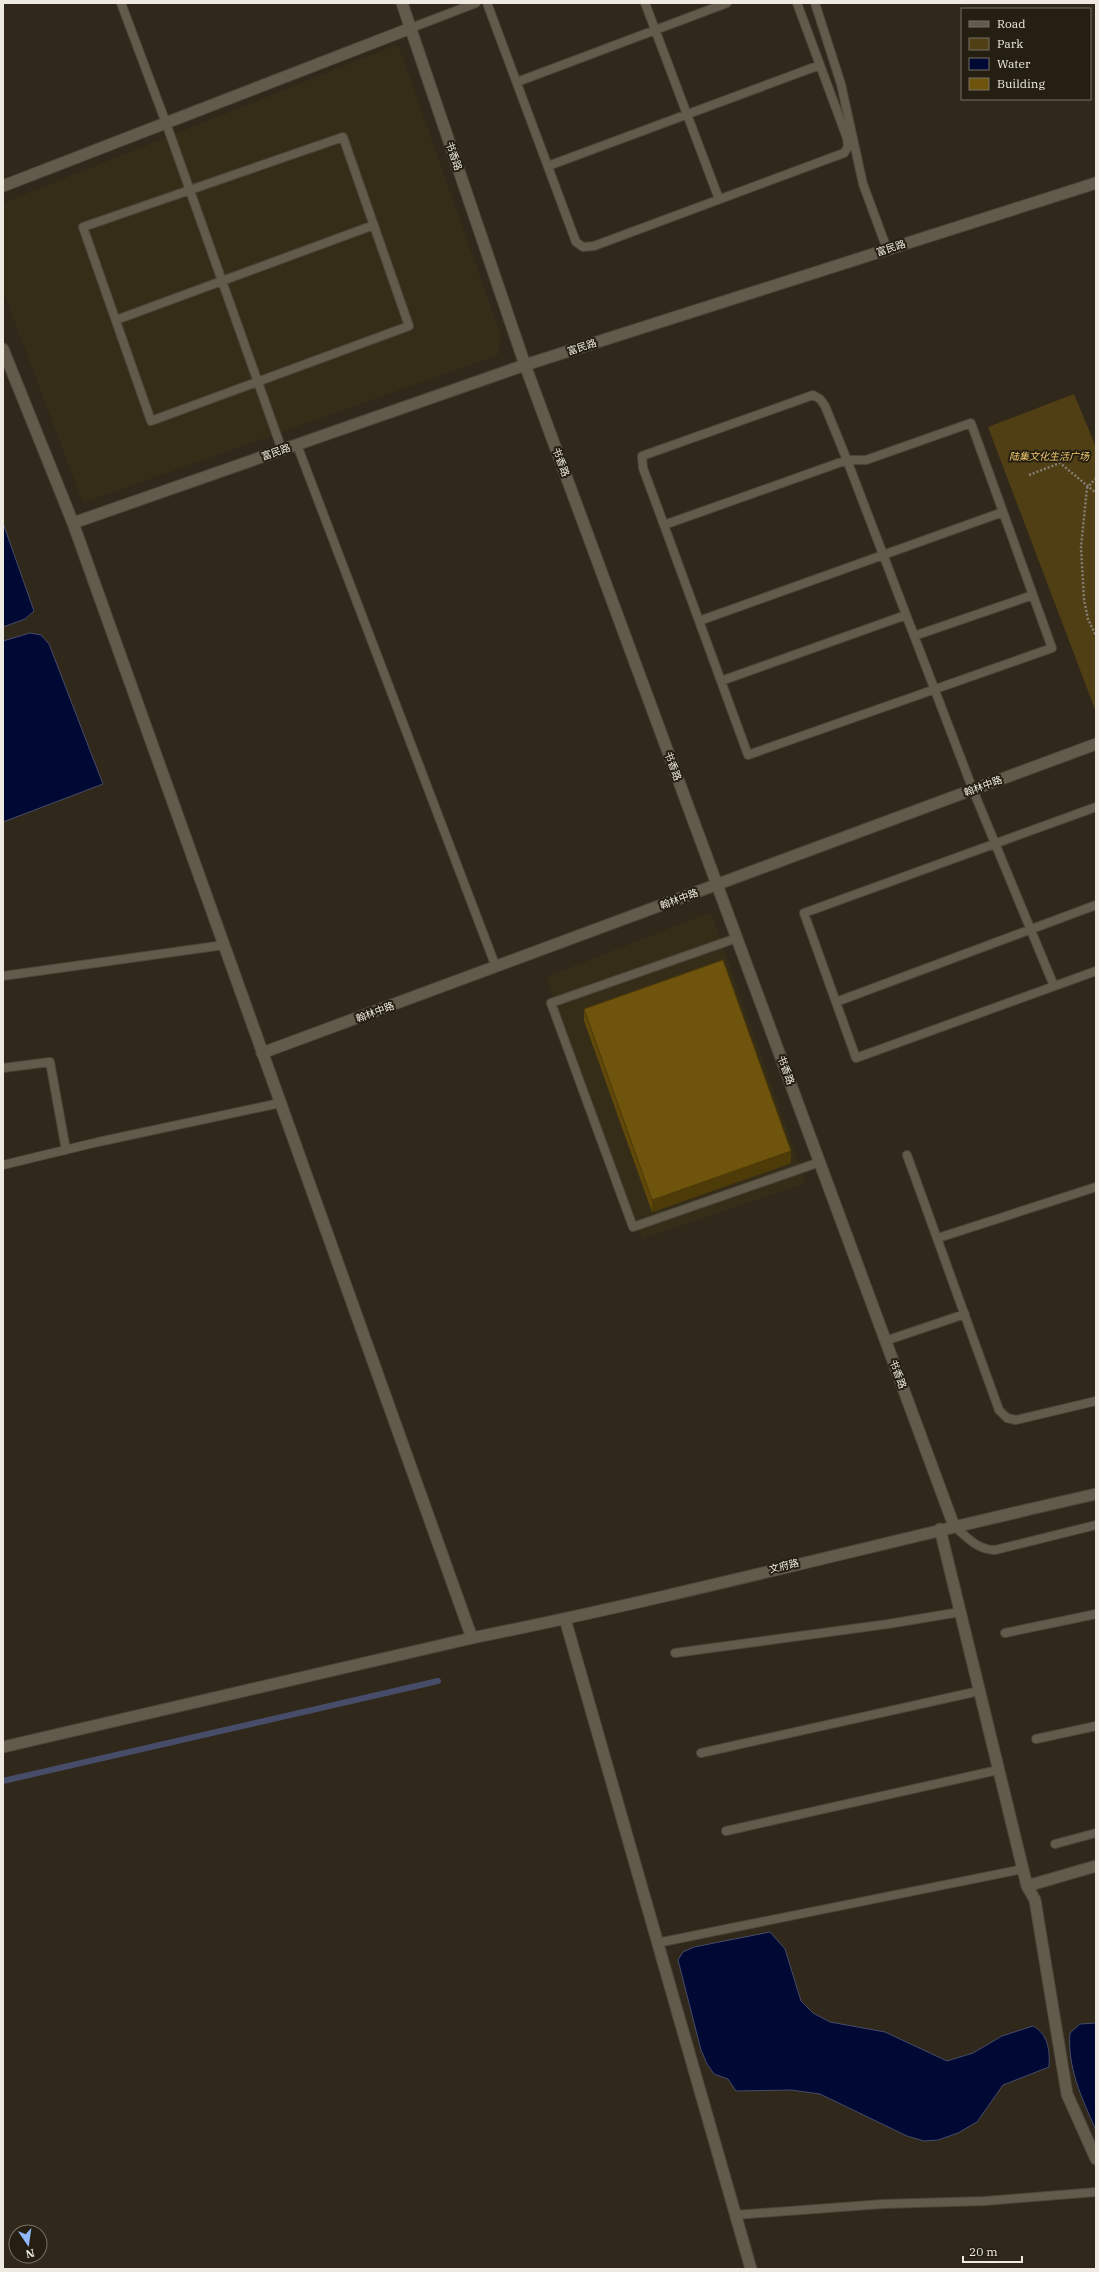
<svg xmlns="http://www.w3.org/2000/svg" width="1099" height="2272" viewBox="0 0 1099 2272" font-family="'IBM Plex Serif','Noto Sans SC',serif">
  <rect width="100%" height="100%" fill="#2f281b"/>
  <path fill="#362d19" d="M398,44l103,292 -3,19 -415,148 -80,-212v-88z
    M711,912l95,271 -164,56 -96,-262z"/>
  <path fill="#503e14" d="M1074,394l22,53v265l-108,-285z"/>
  <path fill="#000834" stroke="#474c68" d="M3,523l31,88 -9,8 -22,8z
    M30,633l11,2 8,9 54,140 -100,38v-181z
    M770,1932l15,17 16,52 12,12 17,9 55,10 62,29 26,-8 29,-17 31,-10c15,8 17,24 16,41l-46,18 -26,37 -19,11 -20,7 -14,1 -17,-5 -87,-42 -29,-4 -55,1 -8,-12 -14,-5 -7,-10 -6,-14 -23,-90 5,-8 11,-5z
    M1096,2023v107c-14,-31 -29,-63 -26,-97l10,-9z"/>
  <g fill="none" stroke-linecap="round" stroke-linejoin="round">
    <path stroke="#474c68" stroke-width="6" d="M3,1781l435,-100"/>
    <defs>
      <path id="service" d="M121,3l45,120 116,327
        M487,3l89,239 7,5 11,-1 250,-93 4,-6 -1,-9 -50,-135
        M645,3l74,196
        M815,3l26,81 22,100 24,65
        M411,28l65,-25
        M517,82l210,-79
        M343,137l66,189 -258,95 -68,-194z
        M548,166l272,-101
        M116,320l258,-95
        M971,423l81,225 -304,107 -84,-230 183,-65h19z
        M297,445l199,522
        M664,525l-21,-57 -1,-12 171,-61 7,4 5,7 22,54 126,330 81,196
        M699,621l304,-109
        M914,636l119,-41
        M721,681l185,-66
        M1096,807l-292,106 52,145 240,-87
        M737,938l-186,65 82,224 187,-65
        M3,976l221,-31
        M836,1002l260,-97
        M3,1068l47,-6 16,88
        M907,1155l92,255 8,8 9,2 80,-19
        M3,1165l95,-23 182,-39
        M938,1238l158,-51
        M885,1341l80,-27
        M954,1526c13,11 23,24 41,24l101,-25
        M1005,1633l91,-19
        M675,1653l213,-29 72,-12
        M1036,1739l60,-13
        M701,1753l278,-62
        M726,1831l272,-61
        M1055,1844l41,-11
        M657,1943l366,-74
        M735,2215l148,-11 102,-3 111,-9"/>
      <path id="minor" d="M3,186l408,-158
        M262,1053l834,-309
        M940,1529l87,357 8,14 32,194 29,65
        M565,1619l186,650
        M3,1747l469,-109
        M1027,1886l69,-20"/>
      <path id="tertiary" d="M402,3l123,362 429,1161
        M3,349l70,174 399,1115c209,-42 416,-97 624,-144
        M73,523l452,-158 571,-182"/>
    </defs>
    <use href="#service" stroke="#4b453a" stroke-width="10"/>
    <use href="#minor" stroke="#4b453a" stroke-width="13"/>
    <use href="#tertiary" stroke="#4b453a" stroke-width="13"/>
    <path stroke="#847e73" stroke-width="2.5" stroke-dasharray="2 2" stroke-linecap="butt" d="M1029,475l31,-12 36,30
      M1096,478l-9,10 -6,59 3,53 4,19 8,17"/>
    <use href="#service" stroke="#625b4c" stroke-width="8"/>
    <use href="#minor" stroke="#625b4c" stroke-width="11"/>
    <use href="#tertiary" stroke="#625b4c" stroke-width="11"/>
  </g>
  <path fill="#5f480a" d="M584,1009l207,154 -139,49 -68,-191z"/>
  <path fill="#4d3b08" d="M791,1151v12l-139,49v-12z"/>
  <path fill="#6e540c" stroke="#4d3b08" d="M723,960l68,191 -139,49 -68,-191z"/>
  <g text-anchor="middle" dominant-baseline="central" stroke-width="4" stroke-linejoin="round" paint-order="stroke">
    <g font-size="10" fill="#eeeae1" stroke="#251f11">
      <text transform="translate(454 156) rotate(71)">书香路</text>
      <text transform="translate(891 248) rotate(-18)">富民路</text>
      <text transform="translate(582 347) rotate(-18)">富民路</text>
      <text transform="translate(276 452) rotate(-19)">富民路</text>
      <text transform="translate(561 462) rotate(70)">书香路</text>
      <text transform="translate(673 766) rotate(70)">书香路</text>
      <text transform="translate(983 786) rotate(-20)">翰林中路</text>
      <text transform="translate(679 899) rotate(-20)">翰林中路</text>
      <text transform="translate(375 1012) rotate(-20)">翰林中路</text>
      <text transform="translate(786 1070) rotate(70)">书香路</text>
      <text transform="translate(898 1374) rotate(70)">书香路</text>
      <text transform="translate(784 1566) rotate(-14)">文府路</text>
    </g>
    <g font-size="10" font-style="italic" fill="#f4cb70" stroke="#251f11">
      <text x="1049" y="456">陆集文化生活广场</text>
    </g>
  </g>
  <rect width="1099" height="2272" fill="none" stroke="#eeeae1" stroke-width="8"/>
  <rect x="961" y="8" width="130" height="92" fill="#251f11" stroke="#757064"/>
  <rect x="969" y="21" width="20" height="6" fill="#625b4c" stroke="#757064"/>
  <text x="997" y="28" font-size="12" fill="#eeeae1">Road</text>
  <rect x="969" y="38" width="20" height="12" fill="#503e14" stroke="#757064"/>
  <text x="997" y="48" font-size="12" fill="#eeeae1">Park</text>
  <rect x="969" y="58" width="20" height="12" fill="#000834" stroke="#757064"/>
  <text x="997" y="68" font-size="12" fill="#eeeae1">Water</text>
  <rect x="969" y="78" width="20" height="12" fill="#6e540c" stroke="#757064"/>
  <text x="997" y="88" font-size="12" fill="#eeeae1">Building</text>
  <g transform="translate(28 2244) rotate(167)"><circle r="19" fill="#251f11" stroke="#757064"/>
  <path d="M0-3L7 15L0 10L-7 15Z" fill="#91b8fd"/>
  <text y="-6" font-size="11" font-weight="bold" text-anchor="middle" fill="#eeeae1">N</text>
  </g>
  <path d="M963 2256v6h59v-6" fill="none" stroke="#eeeae1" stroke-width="2"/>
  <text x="969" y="2256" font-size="12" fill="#eeeae1" stroke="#251f11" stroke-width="3" paint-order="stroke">20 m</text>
</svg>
